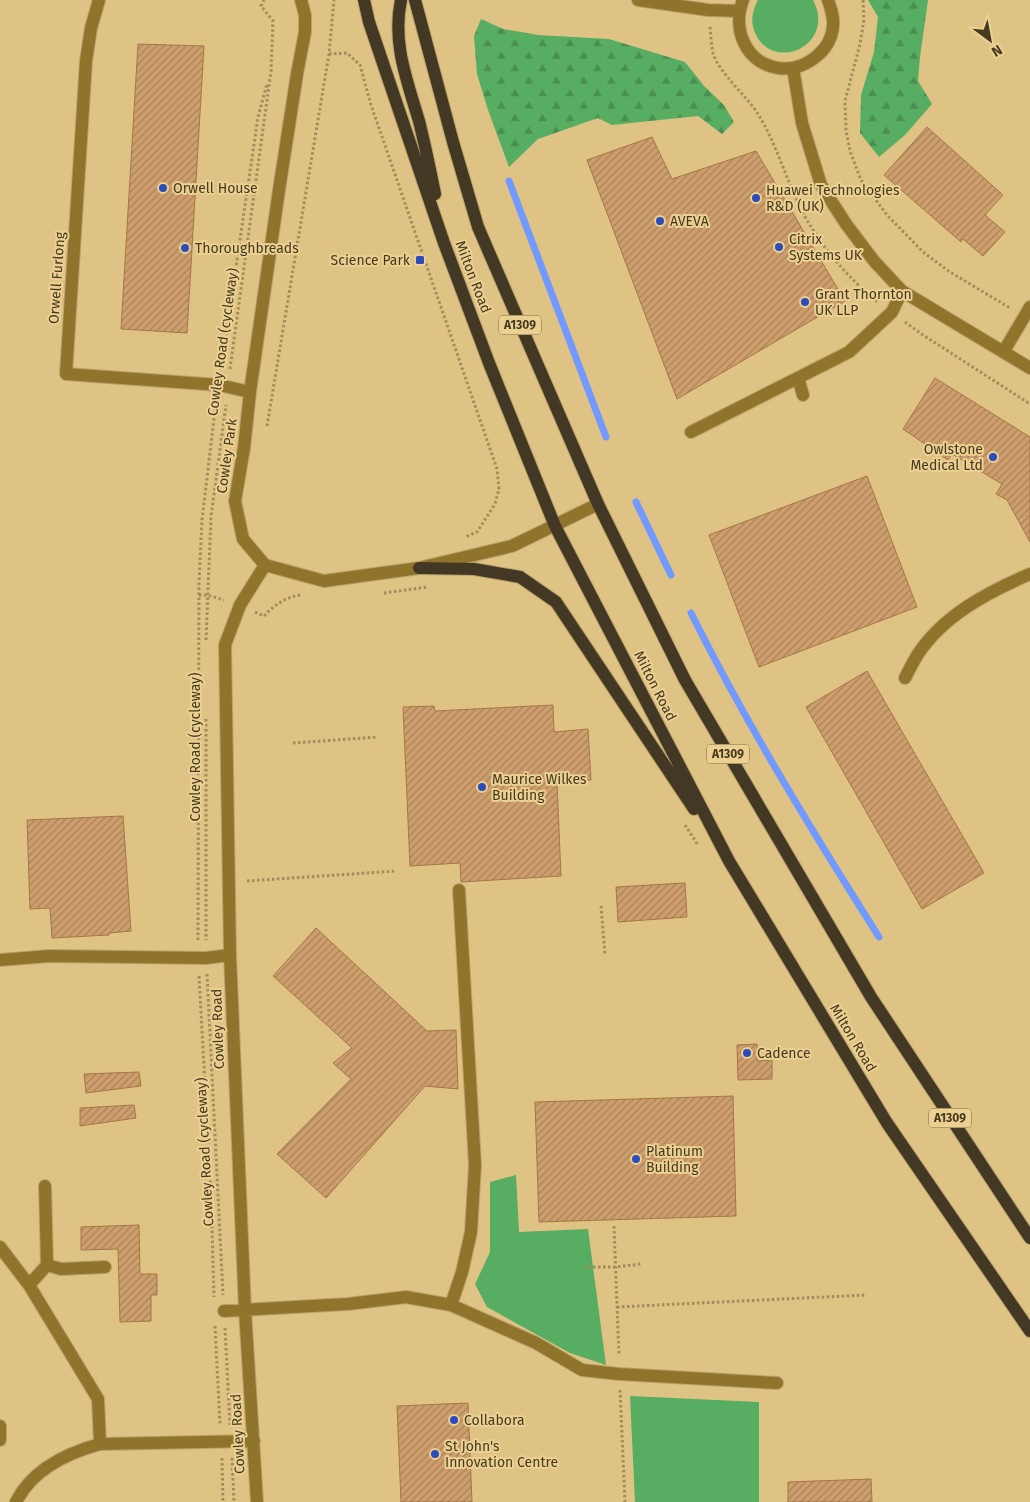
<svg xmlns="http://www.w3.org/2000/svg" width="1030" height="1502" viewBox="0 0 1030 1502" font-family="'Fira Sans',sans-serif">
  <defs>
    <pattern id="forest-firs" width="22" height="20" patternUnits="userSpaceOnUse" patternTransform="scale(1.25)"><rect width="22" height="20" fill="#57ad62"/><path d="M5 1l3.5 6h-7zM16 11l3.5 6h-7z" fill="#4a8e50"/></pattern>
    <pattern id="building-hatch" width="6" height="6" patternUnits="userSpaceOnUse" patternTransform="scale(1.25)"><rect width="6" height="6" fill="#ce9e6d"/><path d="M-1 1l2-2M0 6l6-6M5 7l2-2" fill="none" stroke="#a98259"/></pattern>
  </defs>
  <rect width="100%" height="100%" fill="#dfc384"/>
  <path fill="#57ad62" d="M758,0h55c23,43 -35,72 -56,37 -7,-13 -6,-24 1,-37z
    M516,1175l3,57 69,-3 18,136 -36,-12 -83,-46 -12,-23 15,-32v-70z
    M630,1396l129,6v100h-124z"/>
  <path fill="url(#forest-firs)" d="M868,0h60l-8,57 -2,24 14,23 -27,31 -26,22 -19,-24 1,-38 13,-43 4,-35z
    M481,19l22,10 35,6 71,4 76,23 20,25 19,18 10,17 -12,12 -24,-18 -86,9 -14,-7 -60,21 -29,28 -21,-57 -11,-36 -3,-38z"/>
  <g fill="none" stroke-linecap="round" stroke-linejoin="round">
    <path stroke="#7299ff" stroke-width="7" d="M509,181l97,256
      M636,502l35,73
      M691,613c56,112 121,218 188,324"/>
  </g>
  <path fill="url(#building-hatch)" stroke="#a47746" d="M138,44l66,2 -17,287 -66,-4z
    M927,127l76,68 -18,20 20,17 -22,24 -20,-17 -2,3 -77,-67z
    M652,137l20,42 84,-28 89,150 -168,98 -90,-239z
    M935,378l95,59v105l-23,-42 -11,-6 6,-10 -50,-30 -4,6 -45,-31z
    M867,476l50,131 -158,60 -50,-132z
    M867,671l117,202 -62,36 -116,-202z
    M553,705l1,27 34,-3 3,51 -34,3 4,93 -100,6 -1,-19 -50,3 -7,-159 31,-1 1,5z
    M123,816l8,115 -22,2v2l-57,3 -2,-30 -20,1 -3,-89z
    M685,883l2,34 -69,5 -2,-35z
    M316,928l111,103 29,-1 2,59 -33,-3 -99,112 -49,-44 74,-75 -18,-16 19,-15 -79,-72z
    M757,1044v17l15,-1v19l-34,1 -1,-35z
    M139,1072l2,14 -55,7 -2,-19z
    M733,1096l3,120 -197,6 -4,-120z
    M134,1105l2,13 -56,8v-18z
    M139,1225l1,49h17v21h-6v26l-31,1 -2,-73 -37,1v-23z
    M468,1403l4,99h-71l-4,-96z
    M871,1479l1,23h-84v-20z"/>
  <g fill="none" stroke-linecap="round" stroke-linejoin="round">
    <defs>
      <path id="minor" d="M99,0l-8,28 -5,33 -20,313 153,11 31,7
        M301,0l4,15v17l-8,42 -18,116 -29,202 -6,56 -9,53 8,38 22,26 59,16 95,-13 93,-22 86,-42
        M638,0l70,10 31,1
        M743,0c-11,28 2,63 35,68 25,4 53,-16 55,-42 1,-9 -2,-17 -5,-26
        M793,68l9,55 19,62 25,39 28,37 28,30 128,77
        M1004,351l26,-44
        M798,378l5,17
        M691,432l158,-80 43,-40 10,-21
        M905,678c4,-8 8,-16 13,-24 26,-39 70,-62 112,-80
        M0,960l49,-4 157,2 24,-3
        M0,1247l29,38 69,114 2,45
        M47,1265l14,4 44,-2
        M29,1285l18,-20 -2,-79
        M451,1305l11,-33 9,-40 4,-67 -16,-275
        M224,1311l124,-7 58,-7 45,8 85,38 46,27 37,4 158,9
        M0,1426v14
        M16,1502c16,-32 51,-49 84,-58l154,-3
        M257,1502l-12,-192 -15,-355 -5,-310 15,-40 25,-40"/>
      <path id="major" d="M364,0l5,22 75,221 45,120 66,163 174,335 158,262 143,208
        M401,0c-9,43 6,80 18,121 6,24 11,48 16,73
        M415,0l38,142 25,85 120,277 87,176 186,317 159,241
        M419,568l55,1 46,8 36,25 138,207"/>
    </defs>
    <use href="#minor" stroke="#baa26c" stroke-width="14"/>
    <use href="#major" stroke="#baa26c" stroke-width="14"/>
    <path stroke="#a28c5d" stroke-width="3" stroke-dasharray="2.5 2.5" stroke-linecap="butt" d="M863,0l1,20 -4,24 -15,57 1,29 4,21 11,29 26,35 36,37 27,20 60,36
      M710,27c1,8 1,18 3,26 5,19 34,43 45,61 21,34 30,74 50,108 18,30 43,59 70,80
      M329,54l18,-1 13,12 11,40 126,364 2,20 -4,15 -18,28 -12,5
      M905,322l18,13 107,69
      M221,369l37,-252 9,-33
      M230,369l41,-298 2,-50 -12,-15 3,-6
      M267,426l62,-372 5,-54
      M384,593l44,-6
      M199,595h8l17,5
      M255,612l9,4c9,-10 23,-20 37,-21
      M206,640l5,-123 15,-112
      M206,719v221
      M293,743l85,-6
      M685,825l13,20
      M247,881l149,-10
      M601,906l4,49
      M198,940l1,-358 3,-62 14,-118
      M207,974l16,321
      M199,976l12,217 3,104
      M614,1226l5,130
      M583,1267h32l26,-3
      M617,1307l249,-12
      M215,1326l5,98
      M225,1328l5,97
      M620,1390l5,112
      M222,1458l1,44
      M232,1458l2,44"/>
    <use href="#minor" stroke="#91742b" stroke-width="12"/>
    <use href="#major" stroke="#423823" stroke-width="12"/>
  </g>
  <g fill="#2b4cbc" stroke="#ecd091" stroke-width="2">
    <circle cx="163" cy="188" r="5"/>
    <circle cx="756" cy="198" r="5"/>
    <circle cx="660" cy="221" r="5"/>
    <circle cx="779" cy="247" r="5"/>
    <circle cx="185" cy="248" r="5"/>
    <rect x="415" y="255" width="10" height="10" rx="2.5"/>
    <circle cx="805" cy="302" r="5"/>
    <circle cx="993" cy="457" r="5"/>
    <circle cx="482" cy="787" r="5"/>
    <circle cx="747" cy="1053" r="5"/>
    <circle cx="636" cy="1159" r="5"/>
    <circle cx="454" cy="1420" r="5"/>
    <circle cx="435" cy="1454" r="5"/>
  </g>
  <g text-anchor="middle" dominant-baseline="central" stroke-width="4" stroke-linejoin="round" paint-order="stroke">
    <g fill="#ecd091" stroke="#776642" stroke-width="1">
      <rect x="499" y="315.5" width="42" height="19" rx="4"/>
      <rect x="707" y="744.5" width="42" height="19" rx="4"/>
      <rect x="929" y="1108.5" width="42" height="19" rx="4"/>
    </g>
    <g font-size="12" font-weight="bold" fill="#453920">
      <text x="520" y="325">A1309</text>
      <text x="728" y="754">A1309</text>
      <text x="950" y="1118">A1309</text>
    </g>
    <g font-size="14" fill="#453920" stroke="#ecd091" text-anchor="start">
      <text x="173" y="188">Orwell House</text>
      <text x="766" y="190">Huawei Technologies<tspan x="766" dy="16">R&amp;D (UK)</tspan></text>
      <text x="670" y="221">AVEVA</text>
      <text x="789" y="239">Citrix<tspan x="789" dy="16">Systems UK</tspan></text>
      <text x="195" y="248">Thoroughbreads</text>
      <text x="410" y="260" text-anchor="end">Science Park</text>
      <text x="815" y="294">Grant Thornton<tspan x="815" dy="16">UK LLP</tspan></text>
      <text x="983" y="449" text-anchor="end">Owlstone<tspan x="983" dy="16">Medical Ltd</tspan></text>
      <text x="492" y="779">Maurice Wilkes<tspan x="492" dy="16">Building</tspan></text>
      <text x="757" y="1053">Cadence</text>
      <text x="646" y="1151">Platinum<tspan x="646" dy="16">Building</tspan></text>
      <text x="464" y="1420">Collabora</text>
      <text x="445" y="1446">St John's<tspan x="445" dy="16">Innovation Centre</tspan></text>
    </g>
    <g font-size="14" fill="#453920" stroke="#ecd091">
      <text transform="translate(473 277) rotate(69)">Milton Road</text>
      <text transform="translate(57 278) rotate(-86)">Orwell Furlong</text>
      <text transform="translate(223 342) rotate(-82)">Cowley Road (cycleway)</text>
      <text transform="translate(227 456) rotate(-82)">Cowley Park</text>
      <text transform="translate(655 686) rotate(63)">Milton Road</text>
      <text transform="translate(195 747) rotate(-90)">Cowley Road (cycleway)</text>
      <text transform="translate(218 1029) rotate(-92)">Cowley Road</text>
      <text transform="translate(853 1038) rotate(59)">Milton Road</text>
      <text transform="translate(205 1152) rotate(-93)">Cowley Road (cycleway)</text>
      <text transform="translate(238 1434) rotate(-93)">Cowley Road</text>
    </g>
  </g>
  <g transform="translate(990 40) rotate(148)" stroke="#ecd091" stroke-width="4" paint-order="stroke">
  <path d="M0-4L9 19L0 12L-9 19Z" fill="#453920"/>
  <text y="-8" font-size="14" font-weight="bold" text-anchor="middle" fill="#453920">N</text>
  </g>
</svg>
